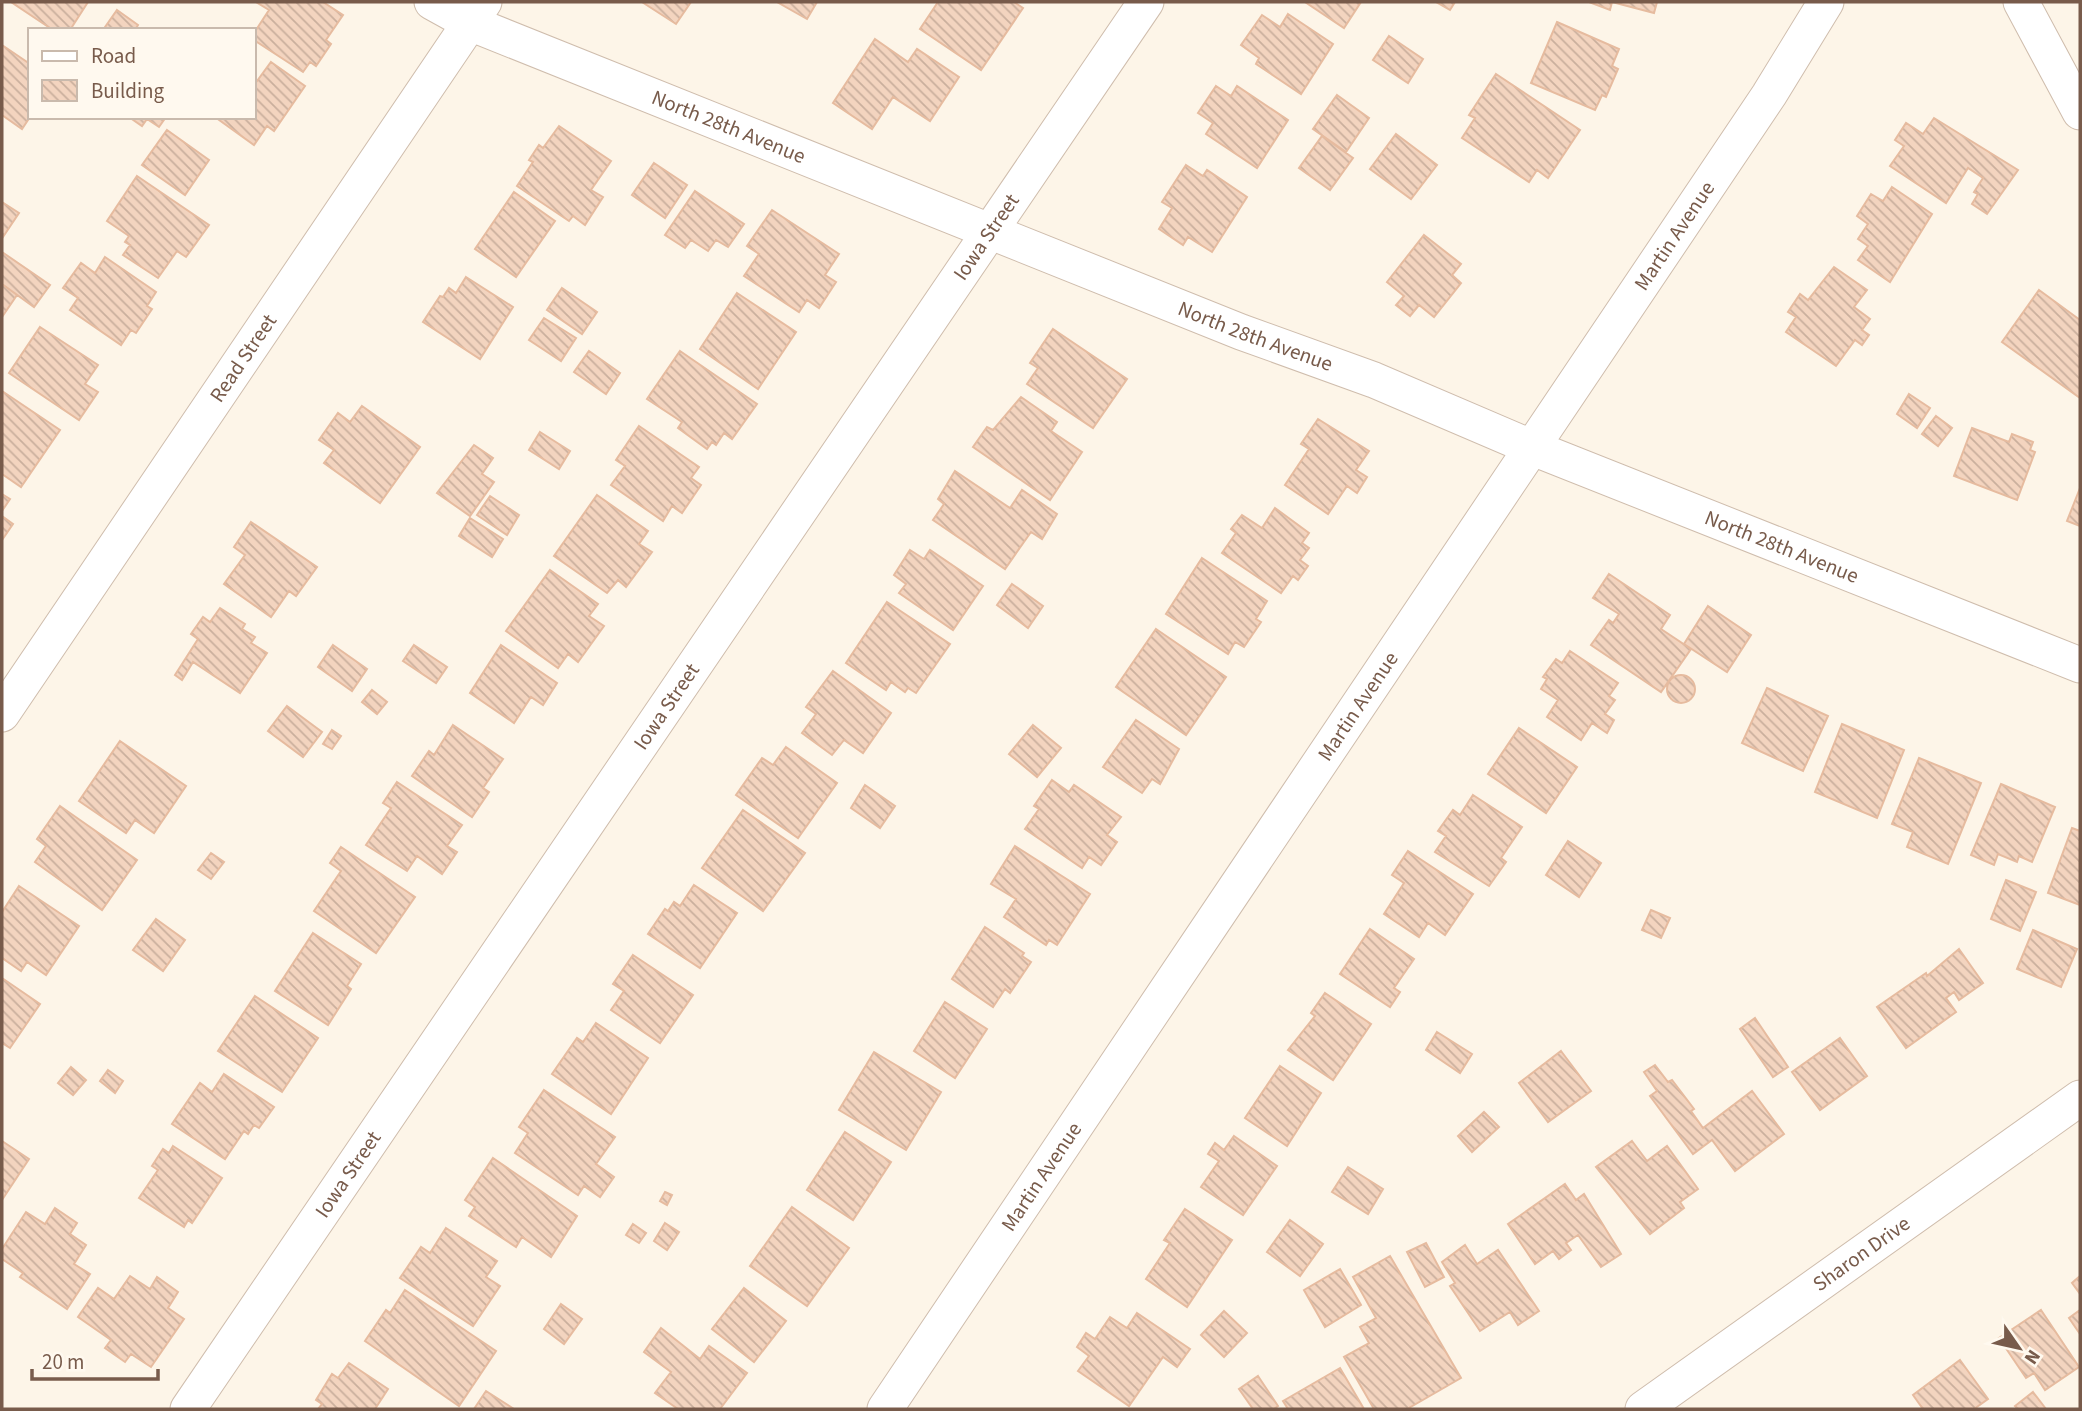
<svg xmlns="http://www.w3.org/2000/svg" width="2082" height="1411" viewBox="0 0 2082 1411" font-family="'Source Sans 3',sans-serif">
  <defs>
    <pattern id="building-back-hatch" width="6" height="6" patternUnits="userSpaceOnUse" patternTransform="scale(1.75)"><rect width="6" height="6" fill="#f3d4bf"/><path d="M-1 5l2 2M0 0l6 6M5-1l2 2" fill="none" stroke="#caaf9d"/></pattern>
  </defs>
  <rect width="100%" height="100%" fill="#fdf5e8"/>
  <path fill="url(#building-back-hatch)" stroke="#e6bb9f" stroke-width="2" d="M11,2h77l-18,28h-17z
    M256,2h67l20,13 -17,25 5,4 -15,22 -6,-4 -7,10 -49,-32v-7l15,-23z
    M642,2h49l-15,22z
    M777,2h40l-10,17z
    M938,2h76l9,6 -42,62 -61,-41z
    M1305,2h56l-17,26z
    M1436,2h19l-5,8z
    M1589,2h68l-3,11 -42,-11 -2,8z
    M117,10l21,15 -3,5h-32z
    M1288,14l45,30 -32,50 -45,-30 3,-6 -18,-13 21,-30 18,12z
    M1557,22l62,27 -7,17 6,3 -12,28 -4,-2 -7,15 -64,-27z
    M1389,36l34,23 -15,24 -35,-23z
    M875,39l33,23 9,-13 42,28 -29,44 -37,-24 -21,32 -39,-26z
    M2,45l28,19v53l-8,12 -20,-14z
    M271,62l34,24 -31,45 -7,-5 -13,19 -39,-28h39v-39l3,3z
    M1496,74l84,56 -32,48 -11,-8 -8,12 -67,-44 13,-20 -6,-3z
    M1216,86l15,10 6,-10 51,34 -31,48 -51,-34 7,-11 -15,-10z
    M1337,95l32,23 -23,34 -33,-23z
    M129,117h37l-7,10 -12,-8 -5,7z
    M1934,118l84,52 -31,44 -15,-10 6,-10 -4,-2 9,-14 -15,-10 -22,35 -56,-37 14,-20 -9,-6 11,-17 17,11z
    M559,126l52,35 -20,29 12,7 -18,28 -12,-9 -4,5 -52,-35 16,-24 -4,-2 10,-15 4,3z
    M167,130l42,30 -24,35 -43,-30z
    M1396,134l41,31 -26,34 -41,-30z
    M1322,136l31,22 -23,32 -31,-22z
    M654,163l33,22 -22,33 -33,-23z
    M1186,165l17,11 4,-6 40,27 -35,55 -24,-15 -5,8 -24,-16 13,-21 -10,-6z
    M137,176l72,49 -23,32 -9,-6 -19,27 -35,-23 7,-10 -5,-3 4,-6 -22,-15z
    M1892,187l40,27 -42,68 -32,-22 10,-14 -10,-7 10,-15 -11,-8 14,-22 12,7z
    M695,191l49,33 -16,23 -12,-7 -8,11 -17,-11 -6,8 -20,-13z
    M514,192l41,29 -39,56 -41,-28z
    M2,202l17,11 -16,24 -1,-1z
    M772,210l67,44 -14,21 11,7 -17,26 -12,-8 -8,12 -55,-36 15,-22 -12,-8z
    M1424,235l37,29 -9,11 9,8 -27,34 -15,-12 -9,11 -14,-11 8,-9 -17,-14z
    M2,252l48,33 -16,22 -32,-23z
    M105,257l51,35 -9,14 5,3 -16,24 -5,-3 -10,15 -51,-35 8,-12 -15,-10 18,-25 14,10z
    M1834,267l33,23 -13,17 16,12 -8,11 7,5 -7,10 -7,-5 -19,26 -50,-34 10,-15 -8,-5 12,-18 8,6z
    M466,277l47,30 -33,52 -57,-37 17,-26 3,1 6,-9 7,5z
    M2,284l15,11 -15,22z
    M562,288l35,24 -15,22 -35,-24z
    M2039,290l41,30v78l-78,-56z
    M737,293l59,39 -38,57 -58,-40z
    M544,318l32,20 -15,23 -32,-21z
    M40,327l58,38 -13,19 13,8 -19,28 -70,-47z
    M1053,329l74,50 -34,49 -66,-44 11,-16 -8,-5z
    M589,351l31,22 -14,21 -32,-22z
    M680,351l77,53 -25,35 -8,-6 -8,12 -4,-3 -5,7 -29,-21 4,-6 -35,-23z
    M2,391l58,39 -39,57 -19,-13z
    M1909,394l21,14 -13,20 -20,-14z
    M1021,397l36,25 -6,9 31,21 -32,48 -77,-53 14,-20 6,3z
    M362,406l58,41 -40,56 -56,-40 10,-13 -15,-10 19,-27 12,9z
    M1936,416l16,12 -14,18 -16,-12z
    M1318,419l51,32 -13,19 11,7 -10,16 -10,-7 -19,28 -43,-29 24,-36 -8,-5z
    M639,426l60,41 -8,11 10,7 -19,28 -10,-7 -9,15 -52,-36 14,-19 -9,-6z
    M1972,428l37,14 3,-8 21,8 -3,8 5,2 -18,48 -63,-24z
    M540,432l30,19 -11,18 -30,-19z
    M474,445l19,13 -11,16 12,8 -24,34 -33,-23z
    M955,471l55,37 12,-18 35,24 -15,25 -11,-7 -26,37 -72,-49 11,-16 -6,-5z
    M2080,488v38l-13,-5z
    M2,494l8,5 -8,12z
    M597,495l51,36 -9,13 13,8 -26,35 -8,-7 -11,13 -53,-37z
    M490,496l29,19 -12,20 -30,-20z
    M1275,508l34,25 -7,10 7,5 -9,12 8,6 -10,14 -5,-4 -12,17 -59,-40 14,-20 -5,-4 11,-14 20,13z
    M2,516l11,8 -11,16z
    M470,518l33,21 -11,18 -33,-21z
    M251,522l66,45 -21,29 -7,-5 -18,26 -47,-33 21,-29 -11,-8z
    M910,550l14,9 6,-9 53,36 -30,44 -54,-37 7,-9 -12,-9z
    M1202,558l65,43 -11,18 5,3 -17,25 -9,-5 -7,12 -62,-40z
    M550,570l48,34 -9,12 15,10 -26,36 -10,-8 -10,14 -52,-37z
    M1609,574l61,41 -9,14 30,20 -30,43 -70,-47 18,-25 4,3 6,-9 -26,-16z
    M1012,584l31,22 -15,22 -31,-23z
    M887,602l63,42 -34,49 -8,-5 -3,4 -14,-10 -5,8 -40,-27z
    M1708,606l43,29 -24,37 -43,-28z
    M220,608l25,16 -3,5 13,8 -4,6 16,10 -27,40 -47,-31 -11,18 -7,-5 23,-36 -7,-5 12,-17 7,5z
    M1156,629l70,48 -40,58 -70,-48z
    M333,645l34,24 -15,22 -34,-24z
    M414,645l33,22 -11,16 -33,-22z
    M501,645l56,38 -14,22 -12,-8 -17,26 -44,-30z
    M1570,651l48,32 -9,13 6,4 -10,14 9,6 -7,13 -15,-10 -11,17 -34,-23 11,-17 -17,-11 6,-10 -4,-2 13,-18 6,4z
    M833,671l58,42 -28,40 -19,-13 -12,15 -30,-22 14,-19 -10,-7z
    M1667 689a14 14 0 1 1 28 0a14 14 0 1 1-28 0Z
    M1767,688l61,28 -25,55 -61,-28z
    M372,690l15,12 -10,12 -15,-12z
    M287,706l35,26 -19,25 -35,-26z
    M1136,720l43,29 -19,35 -8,-5 -10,14 -39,-26z
    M1842,724l62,26 -27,68 -62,-26z
    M453,725l50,34 -20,29 6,4 -17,25 -60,-41 17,-25 5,4z
    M1033,725l28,23 -24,29 -28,-23z
    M1519,728l58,39 -31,46 -58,-39z
    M332,730l9,6 -9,13 -9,-5z
    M120,741l66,45 -32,47 -19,-13 -9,13 -47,-32z
    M786,747l51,36 -39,55 -62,-43 26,-37 11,7z
    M1919,758l62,25 -33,81 -41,-17 6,-15 -21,-8z
    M1052,780l17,12 5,-7 47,32 -14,18 10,7 -16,23 -12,-8 -7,11 -57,-39 14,-20 -5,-3z
    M397,782l65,43 -15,21 10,6 -15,22 -25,-18 -10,15 -41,-26 25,-37 -8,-5z
    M2001,784l54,23 -23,55 -13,-6 -2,6 -19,-8 -4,11 -23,-10z
    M865,785l30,21 -15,22 -29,-20z
    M1473,795l49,32 -21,31 5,4 -17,24 -54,-34 11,-16 -8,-5 15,-21 7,5z
    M60,806l77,54 -35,50 -67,-48 11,-16 -9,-7z
    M743,810l62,43 -42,58 -61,-43z
    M2072,828l8,3v74l-32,-12z
    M1568,841l33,22 -22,34 -33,-22z
    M1015,846l75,48 -33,51 -8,-5 -3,5 -42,-28 12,-18 -25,-15z
    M341,847l74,50 -39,56 -62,-42 27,-40 -11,-8z
    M1408,851l65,43 -28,41 -17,-12 -9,14 -35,-23 20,-31 -12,-8z
    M211,853l13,9 -13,17 -13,-9z
    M2006,880l30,12 -16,39 -29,-12z
    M694,885l43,28 -37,55 -52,-34 17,-25 3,2 6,-9 6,4z
    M19,886l60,40 -33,49 -19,-13 -6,9 -19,-13v-46z
    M1651,910l19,8 -9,20 -19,-8z
    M156,919l29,21 -22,31 -30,-21z
    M985,927l39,26 -2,3 9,6 -21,31 -5,-4 -12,18 -41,-28z
    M1370,929l44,30 -20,29 6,4 -10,15 -50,-33z
    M2033,930l44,19 -16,38 -44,-18z
    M313,933l48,31 -14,22 4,3 -23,36 -53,-34z
    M1959,949l24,34 -24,17 -5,-8 -8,6 10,14 -50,36 -29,-41 49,-34 1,3z
    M633,955l60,40 -33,48 -49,-33 13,-19 -11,-7z
    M2,978l38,26 -30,44 -8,-5z
    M1325,993l46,31 -38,56 -45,-30 27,-34 -4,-3z
    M255,996l63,42 -36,54 -64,-41z
    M945,1002l42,27 -32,49 -41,-27z
    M1755,1018l33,49 -15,10 -33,-48z
    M596,1023l52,35 -37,56 -59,-40 25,-36 6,4z
    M1437,1032l35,22 -12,19 -34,-23z
    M1840,1038l27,38 -47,34 -28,-38z
    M1561,1051l30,40 -43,31 -29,-39z
    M874,1052l67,40 -35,58 -67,-40z
    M1655,1065l13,17 4,-2 22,29 -3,2 12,17 49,-37 32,43 -49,37 -23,-31 -19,14 -43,-58 7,-5 -13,-19z
    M1280,1066l41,27 -34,53 -42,-28z
    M71,1067l15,13 -13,15 -15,-12z
    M108,1070l15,11 -8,12 -15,-12z
    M224,1074l50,33 -15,21 -5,-3 -6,9 -4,-3 -19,28 -53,-35 28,-41 12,9z
    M544,1090l71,47 -19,27 18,13 -14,20 -16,-11 -6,9 -63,-42 13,-20 -9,-6z
    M1484,1112l15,15 -27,25 -14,-16z
    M845,1132l46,30 -38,58 -46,-30z
    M1234,1136l43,30 -34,49 -42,-28 18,-26 -11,-7 7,-11 9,7z
    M2,1141l27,18 -27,41z
    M1632,1141l15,20 20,-15 31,43 -18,13 4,6 -34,26 -54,-67z
    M173,1146l49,32 -30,45 -4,-3 -4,7 -45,-29 19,-28 -6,-4 11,-17 6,4z
    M493,1158l84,58 -26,41 -29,-20 -6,10 -47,-31 6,-9 -10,-7z
    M1348,1167l35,22 -15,25 -36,-22z
    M1565,1184l11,16 8,-6 37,60 -20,13 -23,-32 -12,8 5,7 -12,9 -6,-8 -18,13 -27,-40z
    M665,1192l7,3 -5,10 -7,-4z
    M792,1207l57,41 -42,58 -57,-40z
    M55,1208l22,15 -7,11 16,11 -12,19 16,10 -23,35 -47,-32 3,-4 -21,-14v-10l24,-37 19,12z
    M1185,1209l47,31 -45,67 -41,-28 24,-36 -6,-3z
    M1290,1220l33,24 -23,32 -33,-24z
    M665,1223l14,9 -12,18 -13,-9z
    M633,1224l13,9 -7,10 -13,-8z
    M446,1228l51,33 -11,16 14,9 -27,40 -73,-48 21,-31 9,6z
    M1426,1243l18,34 -19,10 -18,-35z
    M1465,1245l12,19 21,-14 41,61 -21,14 -8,-13 -30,19 -30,-45 5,-3 -13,-21z
    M1390,1256l71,122 -54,31h-33l-30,-52 25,-14 -9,-16 16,-9 -23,-41z
    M1340,1269l21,36 -36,22 -21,-37z
    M130,1276l20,13 7,-12 21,15 -10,16 16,11 -33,48 -20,-13 -6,8 -20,-14 6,-8 -33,-23 20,-29 16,11z
    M2080,1276v18l-8,-11z
    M744,1288l42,33 -32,41 -42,-33z
    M405,1290l91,61 -37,55 -94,-65 21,-31 4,3z
    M561,1304l21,15 -18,25 -20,-15z
    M2041,1310l38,57 -34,23 -11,-17 -8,5 -27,-40z
    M2080,1310v24l-11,-16z
    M1224,1311l23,22 -23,24 -23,-22z
    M1137,1313l53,36 -13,18 -14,-10 -34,49 -51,-35 11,-15 -12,-9 9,-14 9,6 15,-22 17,11z
    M661,1328l39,31 9,-13 38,27 -27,36h-42l-23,-16 16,-21 -27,-20z
    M1960,1360l28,39 -14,10h-51l-10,-14z
    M349,1363l39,26 -13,20h-57l4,-5 -6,-4 16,-26 6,4z
    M1340,1368l24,41h-76l-5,-8z
    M1258,1376l20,30 -4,3h-21l-14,-20z
    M486,1391l28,18h-40z
    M2033,1392l13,17h-28l-3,-3z"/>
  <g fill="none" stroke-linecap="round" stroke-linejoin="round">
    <defs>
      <g id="minor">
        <path id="s1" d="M432,2l38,21 771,309 133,48 159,68 547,217"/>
        <path d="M2021,2l59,110"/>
        <path id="s2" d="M2,714l482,-712"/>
        <path id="s3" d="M188,1409l958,-1407"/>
        <path id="s4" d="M885,1409l884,-1314 57,-93"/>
        <path id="s5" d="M1643,1409l437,-311"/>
      </g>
    </defs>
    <use href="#minor" stroke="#cfbdad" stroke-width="37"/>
    <use href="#minor" stroke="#fff" stroke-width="35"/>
  </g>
  <g text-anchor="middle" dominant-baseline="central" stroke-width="5" stroke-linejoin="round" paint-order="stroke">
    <g font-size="21" fill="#785b4b" stroke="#fff9ef">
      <text stroke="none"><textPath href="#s1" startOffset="322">North 28th Avenue</textPath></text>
      <text stroke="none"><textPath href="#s3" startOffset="1418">Iowa Street</textPath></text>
      <text stroke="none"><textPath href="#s4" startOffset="1414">Martin Avenue</textPath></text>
      <text stroke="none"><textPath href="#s1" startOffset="889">North 28th Avenue</textPath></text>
      <text stroke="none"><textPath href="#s2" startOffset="430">Read Street</textPath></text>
      <text stroke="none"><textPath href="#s1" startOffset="1456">North 28th Avenue</textPath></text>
      <text stroke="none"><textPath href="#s3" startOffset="850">Iowa Street</textPath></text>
      <text stroke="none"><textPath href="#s4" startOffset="847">Martin Avenue</textPath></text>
      <text stroke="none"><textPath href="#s3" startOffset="284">Iowa Street</textPath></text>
      <text stroke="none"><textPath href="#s4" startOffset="280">Martin Avenue</textPath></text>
      <text stroke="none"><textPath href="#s5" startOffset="268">Sharon Drive</textPath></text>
    </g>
  </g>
  <rect width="2082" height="1411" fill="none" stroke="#785b4b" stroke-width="7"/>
  <rect x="28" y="28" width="228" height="91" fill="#fff9ef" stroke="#c9baad" stroke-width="2"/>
  <rect x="42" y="51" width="35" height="10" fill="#ffffff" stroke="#c9baad" stroke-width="2"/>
  <text x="91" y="63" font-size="21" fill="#785b4b">Road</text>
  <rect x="42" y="80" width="35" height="21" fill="url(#building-back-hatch)" stroke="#c9baad" stroke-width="2"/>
  <text x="91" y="98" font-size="21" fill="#785b4b">Building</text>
  <g transform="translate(2019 1348) rotate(124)" stroke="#fff9ef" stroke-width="5" paint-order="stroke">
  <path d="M0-5L12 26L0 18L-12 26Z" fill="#785b4b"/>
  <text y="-10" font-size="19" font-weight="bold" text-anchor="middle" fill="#785b4b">N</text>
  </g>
  <path d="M32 1369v10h126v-10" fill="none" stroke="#785b4b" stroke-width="3.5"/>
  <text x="42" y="1369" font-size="21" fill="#785b4b" stroke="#fff9ef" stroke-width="5" paint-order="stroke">20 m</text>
</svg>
